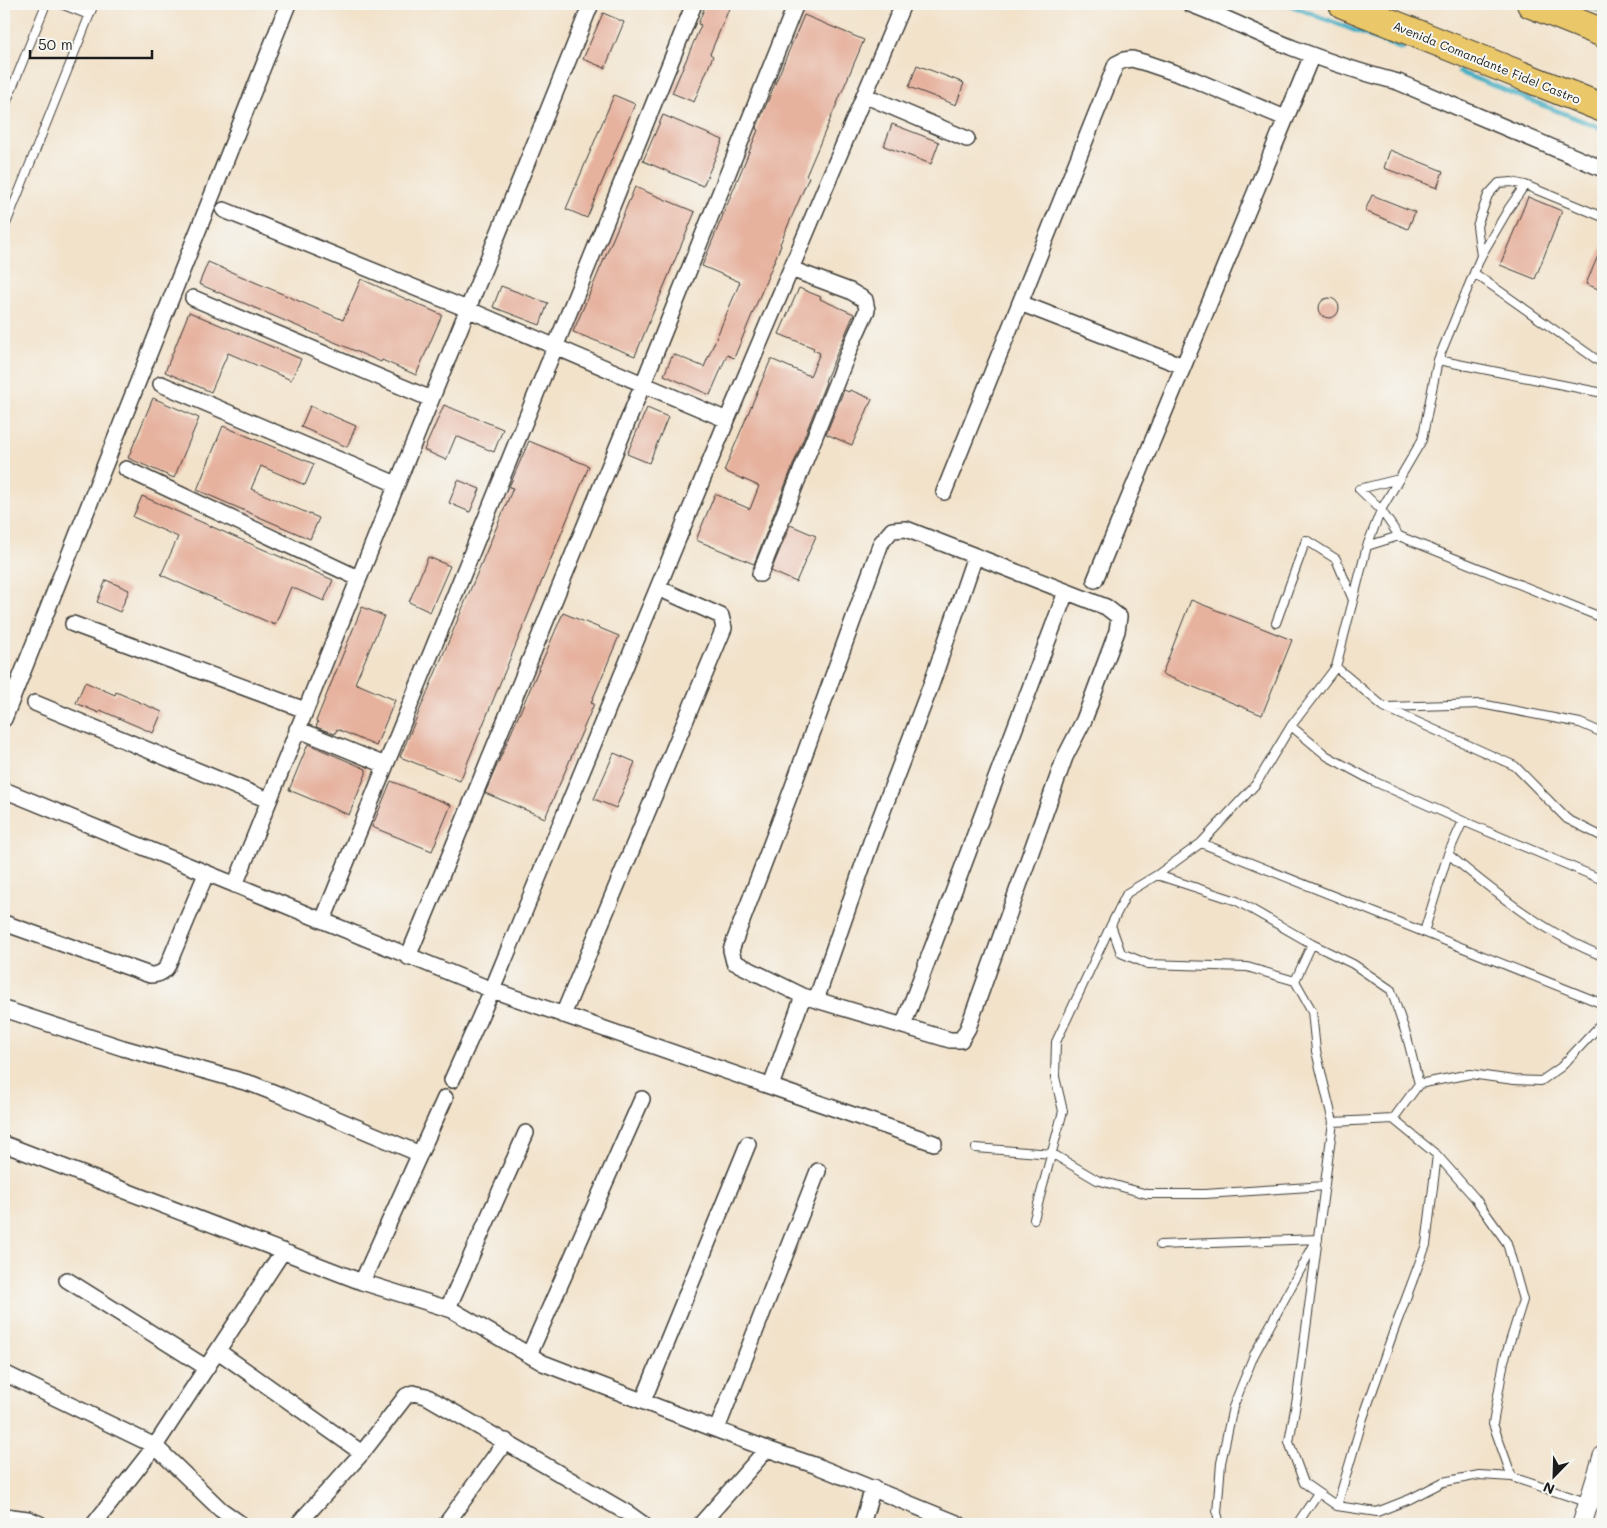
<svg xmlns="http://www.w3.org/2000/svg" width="1607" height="1528" viewBox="0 0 1607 1528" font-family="Mali,sans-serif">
  <rect width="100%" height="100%" fill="#f6f6f2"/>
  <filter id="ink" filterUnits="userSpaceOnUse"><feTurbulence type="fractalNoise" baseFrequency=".02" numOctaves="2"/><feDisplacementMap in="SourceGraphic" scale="10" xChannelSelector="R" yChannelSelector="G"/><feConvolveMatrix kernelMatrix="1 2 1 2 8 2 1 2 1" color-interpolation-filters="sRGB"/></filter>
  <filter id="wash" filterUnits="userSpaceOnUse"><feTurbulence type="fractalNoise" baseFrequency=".0096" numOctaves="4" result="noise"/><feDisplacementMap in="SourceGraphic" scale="20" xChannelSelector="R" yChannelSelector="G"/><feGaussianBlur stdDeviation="1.12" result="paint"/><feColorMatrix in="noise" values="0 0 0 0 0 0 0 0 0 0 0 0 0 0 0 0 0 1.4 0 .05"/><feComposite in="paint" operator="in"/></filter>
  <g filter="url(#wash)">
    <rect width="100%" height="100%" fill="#f2e2ca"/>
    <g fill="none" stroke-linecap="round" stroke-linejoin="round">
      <path stroke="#44aec3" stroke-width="5" d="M1287,4l115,45
        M1584,4l15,6
        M1459,72l144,57"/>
    </g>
    <g id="blocks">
      <path fill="#e6b19d" d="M706,4h25l-21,50 3,2 -19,46 -22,-9 29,-68 -3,-1z
        M603,13l21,9 -19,46 -22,-9z
        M804,15l60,25 -58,136 3,1 -29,67 1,1 -47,113 -7,-3 -17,40 -46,-20 9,-21 31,13 36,-85 -38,-16 56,-136 -2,-1z
        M917,65l47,18 -8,22 -47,-18z
        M614,95l21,9 -48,114 -21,-9z
        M663,115l60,25 -20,46 -60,-25z
        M892,124l47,18 -8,22 -47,-18z
        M1390,150l53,21 -6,17 -53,-20z
        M635,187l60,25 -60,144 -62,-24z
        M1372,195l43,17 -7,17 -43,-18z
        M1528,197l34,14 -27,68 -35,-14z
        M1603,244v47l-17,-7z
        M208,262l135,58 18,-41 81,36 -26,60 -34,-15 -1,2 -182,-78z
        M501,286l47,17 -8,22 -47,-18z
        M799,288l22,9 -1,2 34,15 -29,67 1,1 -72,182 -58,-24 19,-46 35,15 9,-23 -35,-15 47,-112 39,17 10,-23 -7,-3 1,-2 -35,-14z
        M1319 308a10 10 0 1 1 20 0a10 10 0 1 1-20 0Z
        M189,312l112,47 -10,21 -63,-27 -17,39 -46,-20z
        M844,390l5,2 1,-2 22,9 -20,46 -26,-11z
        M153,398l46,20 -25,60 -46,-20z
        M444,405l59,24 -9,23 -38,-16 -10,24 -22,-10z
        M310,406l46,20 -9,21 -46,-20z
        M647,408l21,9 -19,46 -22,-9z
        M223,426l91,38 -9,21 -44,-19 -10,23 68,29 -9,21 -113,-49z
        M529,441l60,25 -129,315 -60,-24 113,-269 -4,-1z
        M458,480l22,9 -10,23 -21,-9z
        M142,496l191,84 -9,21 -33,-14 -16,38 -114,-50 17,-38 -45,-20z
        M790,525l26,11 -20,46 -25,-11z
        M428,557l22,9 -20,46 -21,-10z
        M106,580l23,10 -9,22 -23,-10z
        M1191,600l101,40 -30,75 -100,-41z
        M362,607l22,9 -29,67 40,17 -19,46 -39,-17 -2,5 -19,-7 2,-5 -2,-1z
        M563,613l56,23 -28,67 3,1 -49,114 -60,-25z
        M85,682l30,13 1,-3 46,20 -9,21 -53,-23 -1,3 -23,-10z
        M308,744l58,25v5l-17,41 -60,-25z
        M614,753l21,9 -19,46 -22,-9z
        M391,781l60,24 -19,46 -60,-24z"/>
    </g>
  </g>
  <g filter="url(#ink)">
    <use href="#blocks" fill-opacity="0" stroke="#3c3a36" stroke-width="1"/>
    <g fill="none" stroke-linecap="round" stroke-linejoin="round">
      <defs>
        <path id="service" d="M61,4l28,11
          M4,108l42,-104
          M4,229l90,-225
          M1481,256l-4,-30 11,-31 11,-12 13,-1 13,3
          M1474,273l129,91
          M1438,360l165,33
          M1399,479l-40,10 22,21 18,26 204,82
          M1367,546l32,-10
          M1276,623l30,-83 30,19 17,41
          M1336,667l48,40 131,59 52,53 36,18
          M1387,707l94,-3 99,19 23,10
          M1291,726l36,30 46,25 90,40 140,59
          M1201,843l402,161
          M1448,854c46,38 99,81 155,102
          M1157,875l80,26 75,43 41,20 38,26 16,47 12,47
          M1424,932l24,-78 15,-33
          M1295,981l17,-37
          M1393,1119l26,-35 51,-10 44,6 27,1 20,-14 42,-45
          M1333,1122l60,-3 44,36 38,43 32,45 16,57 -19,61 -11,63 19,53
          M976,1148l77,6 44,26 50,14h58l120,-8
          M1034,1219l29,-108 -8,-34 1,-35 55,-117
          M1160,1245l158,-6
          M1589,1503l-77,-26 -33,-2 -36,7 -33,17 -33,13 -40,-6 -33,-23 -15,-41 8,-44 36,-276 -17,-71 -4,-40 -17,-30 -48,-14 -99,-3 -27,-11 -10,-28 16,-32 30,-18 44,-32 55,-59 35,-58 45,-59 31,-121 14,-36 41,-70 16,-80 43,-104 28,-48 16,-23 78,32
          M1337,1506l26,-88 30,-85 33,-88 11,-90
          M1220,1524l-3,-11 4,-50 12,-56 21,-52 61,-112
          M1297,1524l21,-31"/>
        <path id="minor" d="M1190,4c35,13 68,30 103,44 34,13 69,25 105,34l205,87
          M864,95l103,44
          M224,210l243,99 260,111
          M193,298l238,101
          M1020,303l163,63
          M161,384l235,100
          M126,469l232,109
          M944,492l172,-428 8,-4 8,-1 14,4 44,15 95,40
          M760,574l92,-231 15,-33 -2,-10 -15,-9 -59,-22
          M1095,580l217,-525
          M73,624l232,86
          M35,703l233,97
          M4,719l284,-715
          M297,729l88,36
          M4,790l488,200 442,153
          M235,885l356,-881
          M323,920l371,-916
          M4,923l146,52c8,0 14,-2 18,-10l38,-91
          M408,957l235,-573 153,-380
          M816,1000l56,-161 59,-154 44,-129
          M4,1009l119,39 129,36 28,11 140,59
          M563,1015l161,-387 -3,-12 -63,-28
          M903,1026l163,-434
          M452,1080l40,-90 235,-570 176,-416
          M771,1086l32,-90 147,44h11l7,-12 97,-271 19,-37 33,-89 2,-14 -13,-10 -200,-78 -14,1 -11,13 -89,246 -61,161 3,12 69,34
          M4,1144l358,138 90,28 91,53 224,86 50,17 142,58
          M67,1280l140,88
          M362,1282l83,-184
          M448,1308l78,-175
          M218,1351l144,102
          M529,1355l113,-256
          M4,1373l151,73 65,63 21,15
          M643,1401l105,-257
          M717,1429l101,-258
          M4,1516l24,3 12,5
          M94,1524l61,-78 128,-195
          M298,1524l64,-71 44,-57 7,-3 13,3 203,118 14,10
          M446,1524l60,-83
          M701,1524l66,-75
          M862,1524l11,-36"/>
        <path id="tertiary" d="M1582,1524l21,-68"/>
        <path id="motorway" d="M1343,4l260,104
          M1531,4l72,29"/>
      </defs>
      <use href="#service" stroke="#3c3a36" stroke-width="10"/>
      <use href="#minor" stroke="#3c3a36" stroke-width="18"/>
      <use href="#tertiary" stroke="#3c3a36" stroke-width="21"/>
      <use href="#motorway" stroke="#3c3a36" stroke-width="30"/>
      <use href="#service" stroke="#fff" stroke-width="8"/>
      <use href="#minor" stroke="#fff" stroke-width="15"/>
      <use href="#tertiary" stroke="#fff" stroke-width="19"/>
      <use href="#motorway" stroke="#eac769" stroke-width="28"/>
    </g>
  </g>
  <g text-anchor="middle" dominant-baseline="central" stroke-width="4" stroke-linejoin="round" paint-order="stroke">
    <g font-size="12" fill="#1c1c1c" stroke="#f6f6f2">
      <text transform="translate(1487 62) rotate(22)">Avenida Comandante Fidel Castro</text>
    </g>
  </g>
  <rect width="1607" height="1528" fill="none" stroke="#f6f6f2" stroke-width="20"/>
  <g transform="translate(1554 1476) rotate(203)" stroke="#f6f6f2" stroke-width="4" paint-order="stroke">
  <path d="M0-4L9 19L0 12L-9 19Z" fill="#1c1c1c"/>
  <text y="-8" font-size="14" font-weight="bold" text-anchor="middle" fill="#1c1c1c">N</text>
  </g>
  <path d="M30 50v8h122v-8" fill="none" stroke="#1c1c1c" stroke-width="2.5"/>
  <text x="38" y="50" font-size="15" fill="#1c1c1c" stroke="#f6f6f2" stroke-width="4" paint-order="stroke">50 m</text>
</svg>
